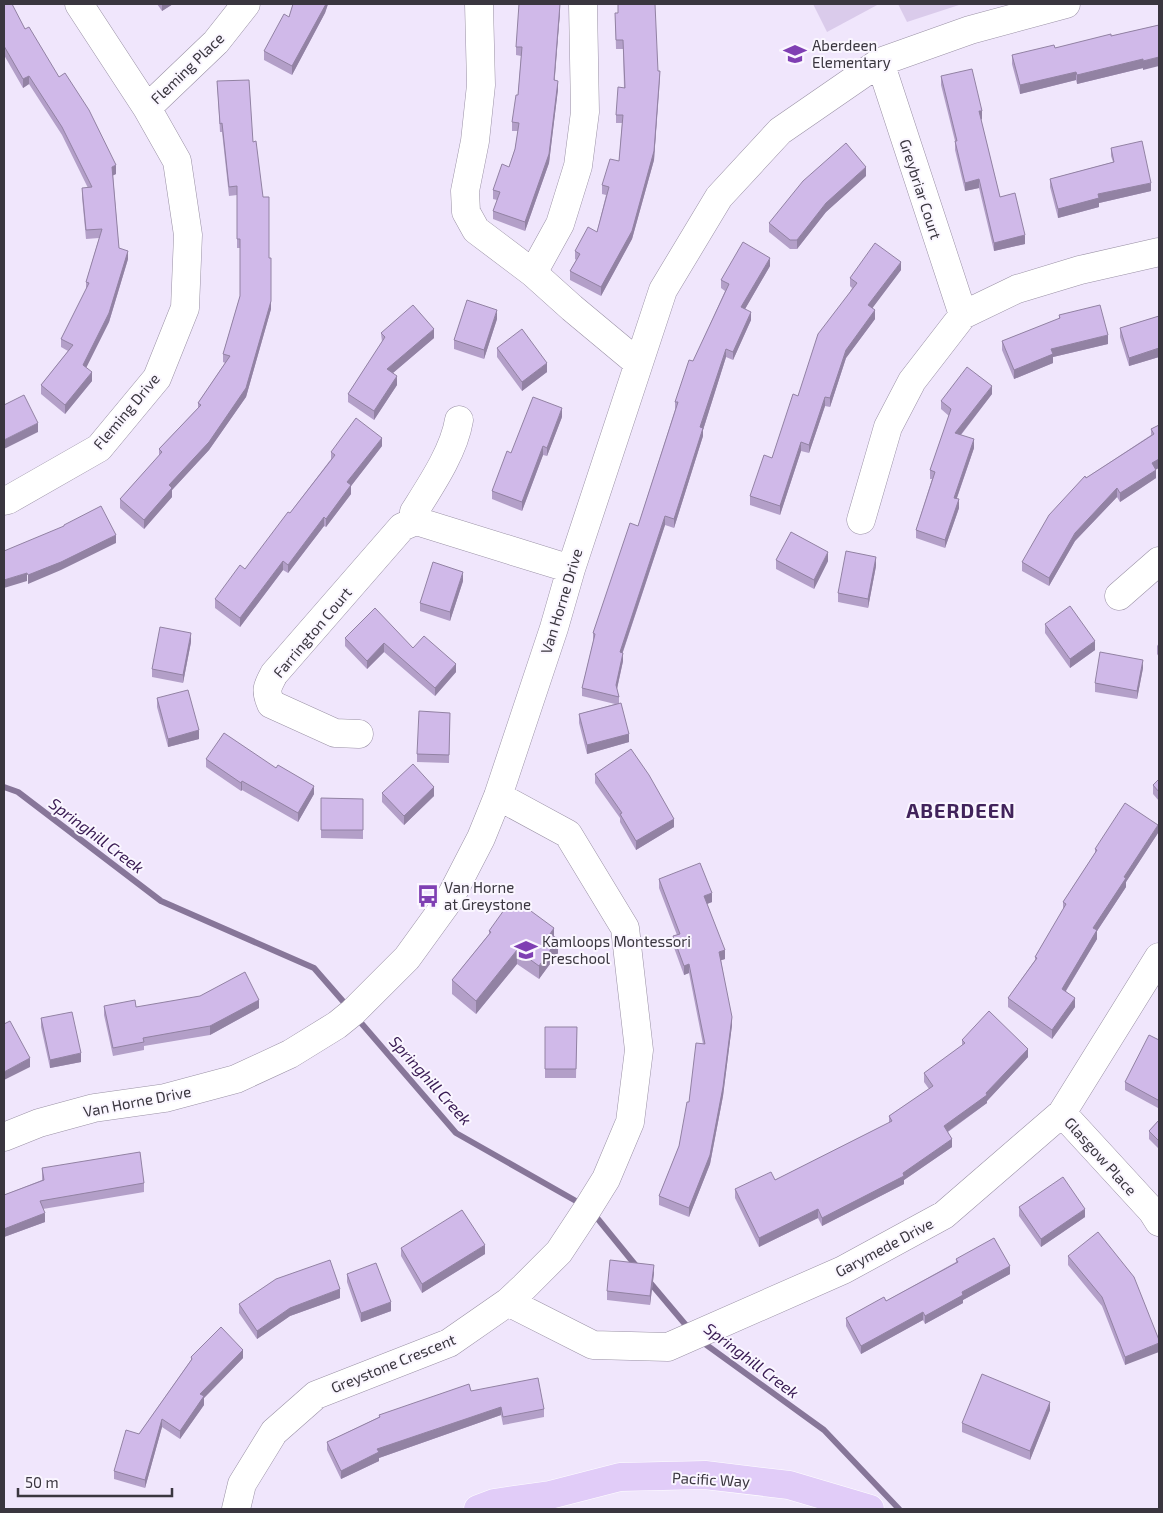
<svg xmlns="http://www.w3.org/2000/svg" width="1163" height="1513" viewBox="0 0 1163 1513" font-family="'Exo 2',sans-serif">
  <rect width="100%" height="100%" fill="#f0e6fc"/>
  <path fill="#dacbeb" d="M813,4h66l-52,28z
    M898,4h64l-55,18z"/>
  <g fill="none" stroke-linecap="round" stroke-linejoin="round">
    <path stroke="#877699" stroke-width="6" d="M4,787l14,5 143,109 153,67 34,39
      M356,1017l100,116 127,72
      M593,1213l44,54
      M647,1279l43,51
      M701,1341l123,89 75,79"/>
    <defs>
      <path id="minor" d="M479,4l2,81 -6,56 -10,50 1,21 10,18 57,43 39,35 66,55
        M880,62l83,253
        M147,108l69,-66 30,-38
        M533,273l27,-49 18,-58 7,-54 -2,-108
        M4,501l4,-1 91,-52 58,-70 28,-70 3,-73 -11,-74 -30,-53 -68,-104
        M861,520l27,-93 24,-46 51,-66 54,-26 63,-19 79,-18
        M416,521l-2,-9c17,-27 40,-61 45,-92
        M1119,596l40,-35
        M359,734l-24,-1 -64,-29c-6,-14 -4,-17 3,-30l128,-147 14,-6 155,48
        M1062,1113l90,98 7,11
        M4,1137l35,-14 55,-15 71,-10 71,-19 54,-25 47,-29 16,-13 54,-54 42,-58 32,-62 17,-42 56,-168 17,-59 92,-279 56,-93 61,-66 100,-69 90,-32 96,-26
        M508,1302l85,43 75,2 175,-77 101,-55 118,-102 97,-156
        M236,1509l6,-25 32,-52 42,-37 133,-52 59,-41 16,-15 35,-35 29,-44 18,-29 24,-57 9,-72 -14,-122 -57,-94 -70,-38"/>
      <path id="major" d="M478,1509l16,-6 56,-8 70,-18 85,-2 84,10 81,24"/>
    </defs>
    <use href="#minor" stroke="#9a91a5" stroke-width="29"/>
    <use href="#major" stroke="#fff" stroke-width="29"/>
    <use href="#minor" stroke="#fff" stroke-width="28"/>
    <use href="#major" stroke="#e1ccf8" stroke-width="28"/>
  </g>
  <path fill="#b39fc8" d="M4,4l21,25 91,145 -3,1 6,73 9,11 -19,63 -23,46 6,13 -27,33 -24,-20v-9l27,-34 -7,-4v-8l25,-49v-8l13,-44 -13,1 -4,-42v-9h6l-26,-53 -33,-51 -6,4 -19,-33z
    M157,4h16l-11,7z
    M293,4h35l-3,9 -33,62 -28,-15v-9l25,-34z
    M560,12l-6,68 4,9 -9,74 -24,68 -32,-12v-8l4,-11 -4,-1v-9l16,-23 6,-18 3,-18h-6v-9l6,-27 3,-39 -5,-1v-8z
    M615,13l43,58 2,8 -6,81 -22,79 -31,57 -31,-16v-9l6,-11 -1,-1v-8l22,-19 9,-37 -4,-1v-9l17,-24 3,-38h-6v-8l8,-27 -1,-39h-7z
    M1159,25l-16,45v-2l-66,16 -1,-4 -56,14 -8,-30v-9l43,-7 56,-12z
    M941,76l41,43 -1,1 19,77 25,47 -31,7 -15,-63 -14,3 -10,-41v-9l-14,-56z
    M217,81l36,61 16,116h2v51l-25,88 -37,53 -37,40v7l-28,32 -24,-21v-9l39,-43v-7l39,-41v-5l27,-40 -2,-1v-8l17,-58v-48h-3v-53l-8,1 -7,-64h-2z
    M1111,148l40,43 -52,12v4l-41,11 -8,-31v-8l63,-17 -2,-6z
    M866,176l-40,36 -29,37h-7l-21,-17v-9z
    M770,266l-25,43 6,11 -18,40 -7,-3 -23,73v6l-29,92 -9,-3 -42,127v9l-6,28 2,8v6l10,39 -42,12 -8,-31v-9l36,-10 -33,-8v-8l11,-46v-9l45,-107 37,-116v-8l50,-111 -4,-3v-8z
    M901,270l-29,38 3,11 -29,39 -16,49 -5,-1 -16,47 -8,-2 -21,64 -30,-10v-9l22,-38 26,-62 54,-108 -2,-2v-8z
    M1059,315l49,29 -55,13v6l-39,16 -12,-29v-9l57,-22z
    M1159,316v41l-30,9 -9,-29v-9z
    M497,319l-13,40 -30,-10v-9z
    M381,333l53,5 -41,35 4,12 -23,35 -26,-18v-8l34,-52z
    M497,348l50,24 -25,19 -25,-34z
    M992,394l-31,41 13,13 -17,50 2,10 -14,40 -29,-10v-8l16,-51h-2v-9l19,-54 -8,-7v-8z
    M562,417l-15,39 -4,-1 -21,56 -30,-12v-8l19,-38z
    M1159,425v43l-3,1v9l-36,24 -3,-5 -42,44 -26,45 -27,-15v-9l64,-84 65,-43v-6z
    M382,446l-31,40v8l-25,33 -2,-1 -36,47 -5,-3 -43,57 -25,-19v-9l30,-30 45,-56 41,-54v-7z
    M776,560l52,1 -14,28 -38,-20z
    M876,566l-8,42 -30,-6v-9z
    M463,581l-13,40 -30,-10v-8z
    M1045,624l50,26 -25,18 -25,-35z
    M345,638l68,10 43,24 -21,24 -51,-44 -17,17 -22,-23z
    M191,642l-8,41 -31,-6v-8z
    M1159,643v14l-2,-3v-8z
    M1143,668l-6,31 -42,-7v-9z
    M157,698l42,41 -31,8 -11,-40z
    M450,713l-1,50 -32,-1v-8z
    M206,759l70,9 38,26 -16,28 -56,-32 -1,1 -35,-24z
    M595,774l79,53 -38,23 -16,-28v-4l-25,-35z
    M1159,779v22l-6,-7v-9z
    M382,793l52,3 -30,29 -22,-23z
    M321,798l42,1v40l-42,-1z
    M1158,833l-32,49v5l-29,44v8l-31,52 9,16 -23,32 -44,-32v-9l27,-38v-3l28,-47v-8l32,-49v-4z
    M659,879l53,23 -5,2 18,55 -4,1 11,65 -9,71 -13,68 -21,53 -30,-12v-9l20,-50 10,-44 14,-58 -14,-71 -5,2 -11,-30v-9l4,-1 -18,-47z
    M489,931l65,6 4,16 -19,26 -22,-15 -41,50 -24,-20v-14l37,-46z
    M104,1006l32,1 123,1 -49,27 -66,11v4l-31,6 -9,-41z
    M41,1018l40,44 -31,6 -9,-41z
    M545,1027h32l-1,51h-31z
    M962,1040l66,17 -41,44v2l-39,29 4,15 -48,33v4l-82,42 -4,-8 -59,29 -24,-49v-9l40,-9 114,-57v-7l40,-27 -5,-7v-9l38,-27z
    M1159,1040v66l-1,2 -33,-18v-8z
    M1159,1120v29l-10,-10v-8z
    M42,1168l102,15v9l-101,17 2,13 -41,15v-42l38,-15z
    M1019,1207l66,10 -44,30 -22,-31z
    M401,1248l84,6 -63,39 -21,-37z
    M1068,1256l91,84 -34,25 -23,-59 -34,-41z
    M956,1259l54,15 -47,26v3l-38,21 -2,-4 -62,34 -15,-28v-8l40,-17 70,-39z
    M654,1273l-4,32 -43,-5v-9z
    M347,1274l44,37 -30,11 -14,-40z
    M340,1298l-50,18 -33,23 -18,-26v-9z
    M191,1357l52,1 -39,40v7l-24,34 -18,-12 -17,61 -31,-9v-8l25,-37 52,-74z
    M471,1391l73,18v8l-41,8 -2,-10 -122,43v3l-38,18 -14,-29v-8l52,-25v-2z
    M1050,1410l-20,50 -68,-28v-9z"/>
  <path fill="#9282a3" d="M162,4h11l-11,7z
    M326,4h2l-3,9 -33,62v-9z
    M560,4v8l-6,77v-9z
    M1159,57v9l-16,4v-9z
    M1143,59v9l-66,16v-9z
    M660,71l-6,89 -22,79 -31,57v-9z
    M1076,72v8l-56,14v-9z
    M29,76v8l-6,4v-9z
    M558,81v8l-9,74 -24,68v-9z
    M979,111h3v8l-3,1z
    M116,165v9l-4,2v-9z
    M866,167v9l-40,36 -29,37v-9l29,-37z
    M979,179v9l-14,3v-8z
    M1151,183v8l-52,12v4l-41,11v-9l40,-15z
    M1025,235v9l-31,7v-8z
    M128,251v8l-19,63 -26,52v-9z
    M770,258v8l-29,50v-9z
    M901,262v8l-33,44v-9z
    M271,301v8l-25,88 -37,53 -37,40v7l-28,32v-9l25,-35z
    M497,310v9l-13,40v-9z
    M875,310v9l-29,39 -16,49v-9l16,-48z
    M751,312v8l-18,40v-8z
    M434,329v9l-47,40v-9z
    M1108,335v9l-55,13v6l-39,16v-9l37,-21z
    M1159,348v9l-30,9v-8z
    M726,349v8l-23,73v6l-29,92v-9l26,-92z
    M547,363v9l-25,19v-9z
    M92,372v9l-27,33v-9z
    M397,376v9l-23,35v-9z
    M992,386v8l-37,48v-9z
    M825,397v9l-16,47v-8z
    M562,408v9l-15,39v-8z
    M38,423v9l-34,17v-9z
    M382,438v8l-31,40v8l-25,33v-8l21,-37z
    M974,439v9l-20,58v-8z
    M801,442v9l-21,64v-9z
    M543,446v9l-21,56v-9z
    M1159,459v9l-7,3v-8z
    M1156,470v8l-36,24v-9z
    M1117,488v9l-42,44 -26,45v-8l26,-45z
    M959,499v9l-14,40v-8z
    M665,516v9l-45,135v-8z
    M324,517v9l-36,47v-8z
    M116,535v8l-55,27 -33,14v-9z
    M828,552v9l-14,28v-9z
    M876,557v9l-8,42v-9z
    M283,561v9l-43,57v-9z
    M463,572v9l-13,40v-9z
    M27,573v8l-23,7v-8z
    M191,633v9l-8,41v-8z
    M1095,641v9l-25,18v-9z
    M384,643v9l-17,17v-8z
    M623,653v8l-7,32v-8z
    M1143,660v8l-6,31v-8z
    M456,664v8l-21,24v-8z
    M199,730v9l-31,8v-8z
    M629,734v8l-42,12v-9z
    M242,781v9l-1,1v-8z
    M314,786v8l-16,28v-9z
    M434,787v9l-30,29v-9z
    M674,819v8l-38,23v-9z
    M1158,825v8l-32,49v5l-29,44v8l-35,58v-8l31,-61 31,-51z
    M712,893v9l-8,3v-9z
    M554,928v13l-4,-7z
    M558,939v14l-19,26v-13z
    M517,950v14l-41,50v-13z
    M725,950v9l-6,2v-9z
    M689,964v9l-5,2v-9z
    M1075,998v9l-23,32v-9z
    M259,1000v8l-49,27v-9z
    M732,1017v8l-9,71 -13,68 -21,53v-9z
    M1028,1049v8l-41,44v2l-43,31v-8l42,-33z
    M81,1053v9l-31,6v-8z
    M30,1058v9l-26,13v-8z
    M1159,1098v8l-1,2v-8z
    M952,1139v8l-48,33v4l-82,42v-8l81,-45z
    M818,1209v9l-59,29v-9z
    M1085,1209v8l-44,30v-8z
    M45,1213v9l-41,15v-8z
    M485,1245v9l-63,39v-9z
    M654,1265v8l-4,32v-9z
    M1010,1266v8l-47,26v3l-38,21v-8l37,-24z
    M340,1289v9l-50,18 -33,23v-8l33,-23z
    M391,1302v9l-30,11v-9z
    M923,1312v8l-62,34v-8z
    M1159,1343v9l-34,13v-8z
    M243,1350v8l-39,40v7l-24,34v-8l20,-37z
    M1050,1402v8l-20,50v-9z
    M501,1407v8l-122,43v3l-38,18v-8l36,-22z
    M162,1419v8l-17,61v-8z"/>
  <path fill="#d0b9e9" stroke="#9282a3" d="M4,4h8l13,25 4,-2 30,50 6,-4 24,37 27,55 -4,2 7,81 9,3 -19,62 -26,52 9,7 -27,33 -24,-20 32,-40 -12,-6 28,-56 -3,-1 16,-53 -16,1 -4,-42 10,-1 -30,-60 -33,-51 -6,3 -19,-33z
    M293,4h33l-34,62 -28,-15 20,-37 5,3z
    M519,4h41l-6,76 4,1 -9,73 -24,68 -32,-11 7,-19 -7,-2 9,-26 7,3 6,-18 4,-26 -7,-1 4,-27h2l4,-48h-6z
    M618,4h37l3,67h2l-6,80 -22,80 -31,56 -31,-16 10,-17 -5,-3 13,-24 9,5 12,-45 -7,-2 8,-26 9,2 4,-46h-7l2,-28 7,1 -2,-48h-7l-1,-27h3z
    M1159,25v32l-16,4v-2l-66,16 -1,-3 -56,13 -8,-30 42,-10 1,3 56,-14v2z
    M972,69l10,42h-3l21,86 15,-4 10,42 -31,8 -15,-64 -14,4 -10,-42h2l-16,-65z
    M249,80l4,62 3,-1 7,56h6v61h2v43l-25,87 -37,54 -40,43 3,3 -28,32 -24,-21 42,-47 -3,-3 42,-44 -3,-2 32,-47 -7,-2 17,-58v-57h-3v-53l-8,1 -7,-64 -2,1 -3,-43z
    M1142,141l9,42 -53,11 1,4 -41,11 -8,-30 64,-17 -3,-14z
    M846,143l20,24 -40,36 -29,37h-7l-21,-17 34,-42z
    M743,242l27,16 -29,49 10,5 -18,40 -7,-3 -26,78 3,1 -29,91 -9,-3 -45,136 3,1 -7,32 3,12 -37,-9 13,-54 -2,-1 37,-110 8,3 40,-124h-3l14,-42 4,1 36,-77 -8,-4z
    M875,243l26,19 -33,43 7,5 -29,40 -16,48 -5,-1 -16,48 -8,-3 -21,64 -30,-10 14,-41 8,3 21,-64 5,2 20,-62 39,-51 -7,-5z
    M467,300l30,10 -13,40 -30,-10z
    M413,305l21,24 -47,40 10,7 -23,35 -26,-17 37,-57 -4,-4z
    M1100,305l8,30 -57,14 2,5 -39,16 -12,-29 58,-23 -1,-3z
    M1159,316v32l-30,10 -9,-30z
    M522,329l25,34 -25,19 -25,-34z
    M967,367l25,19 -37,47 19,6 -20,59 5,1 -14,41 -29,-10 19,-58 -5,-2 21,-61 -10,-8z
    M24,395l14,28 -34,17v-35z
    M533,397l29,11 -15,40 -4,-2 -21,56 -30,-11 15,-40 4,2z
    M356,418l26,20 -35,44 4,3 -25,34 -2,-2 -36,48 -5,-4 -43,57 -25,-19 25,-34 5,4 43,-57 2,1 45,-58 -4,-3z
    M1159,425v34l-7,4 4,7 -36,23 -3,-5 -42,45 -26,45 -27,-16 27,-47 36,-39 1,2 68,-44 -3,-5z
    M101,506l15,29 -55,27 -33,13 -1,-2 -23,7v-29l60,-25v-1z
    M791,532l37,20 -14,28 -38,-20z
    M846,551l30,6 -8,42 -30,-6z
    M433,562l30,10 -13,40 -30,-9z
    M1070,606l25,35 -25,18 -25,-35z
    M375,608l38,40 11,-12 32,28 -21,24 -51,-45 -17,18 -22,-23z
    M160,627l31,6 -8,42 -31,-6z
    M1100,652l43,8 -6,31 -42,-8z
    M188,690l11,40 -31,9 -11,-41z
    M621,703l8,31 -42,11 -8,-31z
    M419,711l31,2 -1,42 -32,-1z
    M224,733l52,35 2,-3 36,21 -16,27 -56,-32 -1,2 -35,-24z
    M631,749l18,26 25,44 -38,22 -16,-27 2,-1 -27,-39z
    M413,764l21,23 -30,29 -22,-23z
    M1159,779v13l-6,-7z
    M321,798l42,1v31h-42z
    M1125,803l33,22 -34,52 2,1 -33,50 4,2 -35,59 13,9 -23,32 -44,-32 29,-40 -2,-1 31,-53 -3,-2 34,-52 -2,-1z
    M700,863l12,30 -8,3 21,54 -6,2 13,65 -9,70 -13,68 -21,53 -30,-12 20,-50 8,-44h2l7,-59 9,1 -16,-80 -5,2 -11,-30 7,-2 -21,-55z
    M509,903l7,5 4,-5 34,25 -4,6 8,5 -19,27 -22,-16 -41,51 -24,-21 39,-48 -2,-1z
    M245,972l14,28 -49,26 -67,12 1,4 -31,6 -9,-42 31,-6 1,7 64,-11z
    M989,1011l39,38 -42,44 1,2 -43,31 8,13 -49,34 1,3 -82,42 -4,-9 -59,29 -24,-49 36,-17 4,8 117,-59 -3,-5 44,-30 -9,-13 41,-30 -3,-3z
    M72,1012l9,41 -31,7 -9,-42z
    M10,1021l20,37 -26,14v-48z
    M545,1027h32l-1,42h-31z
    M1149,1035l10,5v58l-1,2 -33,-18z
    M1159,1120v21l-10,-10z
    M140,1152l4,31 -104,18 5,12 -41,16v-34l40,-15 -2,-12z
    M1063,1177l22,32 -44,30 -22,-32z
    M462,1210l23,35 -63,39 -21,-36z
    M1098,1232l36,45 25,63v3l-34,14 -23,-60 -34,-41z
    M994,1238l16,28 -48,26 1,3 -38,21 -2,-4 -62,34 -15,-28 38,-21 2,4 72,-39 -2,-3z
    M330,1260l10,29 -50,19 -33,23 -18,-27 37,-25z
    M610,1260l44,5 -4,31 -43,-5z
    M376,1263l15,39 -30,11 -14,-39z
    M221,1327l22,23 -43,44 4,2 -24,35 -18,-12 -17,61 -31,-9 12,-41 13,4 53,-75 -1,-2z
    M982,1374l68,28 -20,49 -68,-28z
    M538,1378l6,31 -41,8 -2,-10 -124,42 2,3 -38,19 -14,-29 53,-25 -1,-2 90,-31 2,7z"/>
  <defs>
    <symbol id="school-bare" viewBox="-9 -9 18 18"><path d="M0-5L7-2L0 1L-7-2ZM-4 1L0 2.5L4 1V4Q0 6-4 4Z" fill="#7f3fb3" stroke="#faf6ff" stroke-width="2.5" paint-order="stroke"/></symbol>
    <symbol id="bus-bare" viewBox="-9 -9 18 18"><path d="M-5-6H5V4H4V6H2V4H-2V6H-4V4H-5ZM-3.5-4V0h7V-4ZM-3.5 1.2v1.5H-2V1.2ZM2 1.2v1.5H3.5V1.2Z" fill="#7f3fb3" stroke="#faf6ff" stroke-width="2.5" paint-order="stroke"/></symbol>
  </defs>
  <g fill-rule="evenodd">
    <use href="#school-bare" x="779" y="38" width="32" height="32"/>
    <use href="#bus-bare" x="412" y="880" width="32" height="32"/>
    <use href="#school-bare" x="510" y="934" width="32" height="32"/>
  </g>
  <g text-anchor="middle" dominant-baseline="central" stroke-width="4" stroke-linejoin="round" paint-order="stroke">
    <g font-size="15" fill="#3a363f" stroke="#faf6ff" text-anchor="start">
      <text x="812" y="45">Aberdeen<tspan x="812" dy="17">Elementary</tspan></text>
      <text x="444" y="887">Van Horne<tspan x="444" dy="17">at Greystone</tspan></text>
      <text x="542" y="941">Kamloops Montessori<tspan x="542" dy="17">Preschool</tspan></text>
    </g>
    <g font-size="15" fill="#3a363f" stroke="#faf6ff">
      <text transform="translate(187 68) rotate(-44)">Fleming Place</text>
      <text transform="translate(921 189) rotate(72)">Greybriar Court</text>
      <text transform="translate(126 411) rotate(-50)">Fleming Drive</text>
      <text transform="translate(561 601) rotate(-73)">Van Horne Drive</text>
      <text transform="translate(312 632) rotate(-50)">Farrington Court</text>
      <text transform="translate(137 1101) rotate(-11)">Van Horne Drive</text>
      <text transform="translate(1101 1156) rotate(48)">Glasgow Place</text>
      <text transform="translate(884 1247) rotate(-28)">Garymede Drive</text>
      <text transform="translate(393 1363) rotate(-22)">Greystone Crescent</text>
      <text transform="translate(711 1479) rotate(3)">Pacific Way</text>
    </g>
    <g font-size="16" font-style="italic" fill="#381952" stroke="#faf6ff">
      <text transform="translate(97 835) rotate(37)">Springhill Creek</text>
      <text transform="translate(431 1080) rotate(48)">Springhill Creek</text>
      <text transform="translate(752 1360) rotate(37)">Springhill Creek</text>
    </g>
    <g font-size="20" font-weight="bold" letter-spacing="1" fill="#41235b" stroke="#faf6ff">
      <text x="961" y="810">ABERDEEN</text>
    </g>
  </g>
  <rect width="1163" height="1513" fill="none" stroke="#3a363f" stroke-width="10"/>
  <path d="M18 1488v8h154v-8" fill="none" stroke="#3a363f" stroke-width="2.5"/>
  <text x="25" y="1488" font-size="15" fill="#3a363f" stroke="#faf6ff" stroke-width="4" paint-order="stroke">50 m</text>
</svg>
